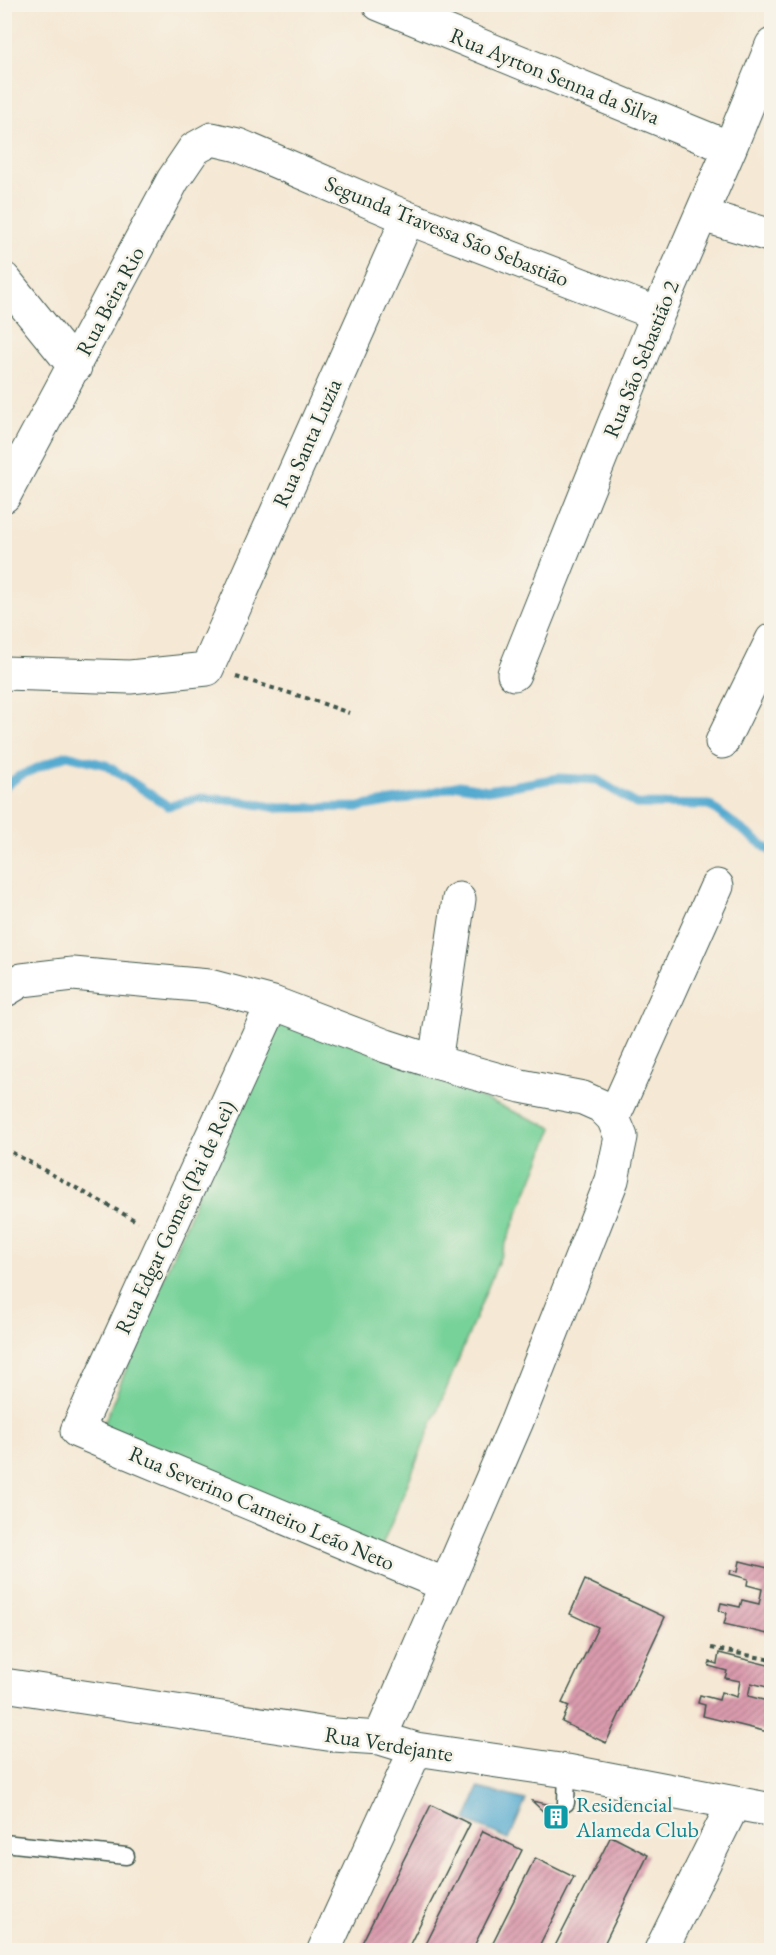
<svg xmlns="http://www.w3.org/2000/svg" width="776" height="1955" viewBox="0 0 776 1955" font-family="'EB Garamond',serif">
  <defs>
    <pattern id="building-hatch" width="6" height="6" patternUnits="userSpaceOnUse" patternTransform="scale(1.5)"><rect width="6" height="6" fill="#da9bae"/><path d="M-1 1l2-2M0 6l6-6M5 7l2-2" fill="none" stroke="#b0808e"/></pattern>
  </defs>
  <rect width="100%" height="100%" fill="#f7f3e8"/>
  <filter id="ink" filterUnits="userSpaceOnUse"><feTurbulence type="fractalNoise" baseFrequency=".0167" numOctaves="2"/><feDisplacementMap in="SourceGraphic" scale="12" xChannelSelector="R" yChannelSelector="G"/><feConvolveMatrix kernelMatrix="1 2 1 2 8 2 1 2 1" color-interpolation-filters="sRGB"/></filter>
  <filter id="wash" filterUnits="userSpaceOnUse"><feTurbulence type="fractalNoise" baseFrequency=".008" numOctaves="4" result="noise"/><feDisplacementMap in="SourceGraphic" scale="24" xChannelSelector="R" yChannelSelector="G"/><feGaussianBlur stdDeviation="1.35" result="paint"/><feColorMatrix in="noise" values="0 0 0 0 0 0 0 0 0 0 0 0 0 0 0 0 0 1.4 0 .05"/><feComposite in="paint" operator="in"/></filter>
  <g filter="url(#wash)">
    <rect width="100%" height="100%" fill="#f5e8d4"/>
    <path fill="#77d299" stroke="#4b8866" stroke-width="1.5" d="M273,1011l280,117 -173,423 -280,-118z"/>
    <path fill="#54aad0" stroke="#3a7482" stroke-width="1.5" d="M478,1788l48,12 -17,39 -42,-18z"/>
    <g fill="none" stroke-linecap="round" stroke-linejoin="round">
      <path stroke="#54aad0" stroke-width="9" d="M4,787l15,-11 48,-21 39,10 62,41 31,-8 34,2 45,8 81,-1 50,-9 50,-13 29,5 71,-12 38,2 39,24 73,1 63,47"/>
    </g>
    <g id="blocks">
      <path fill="url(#building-hatch)" d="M740,1561l32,8v27l-3,8 3,1v30l-48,-11 3,-11 -8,-2 2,-8 19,4 2,-7 17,4 3,-15 -15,-4 1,-6 -18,-5 1,-4 7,1z
        M585,1580l80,37 -59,126 -44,-21 7,-16 -7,-3 36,-76 -28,-13z
        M719,1653l53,13 -1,22 -20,-5 -3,13 19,5 -2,7 7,2v13l-4,9 -65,-16 2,-11 -7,-2 2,-8 19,5 2,-8 16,5 3,-16 -15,-3 2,-7 -18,-5 1,-4 7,2z
        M532,1801l34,7 -6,19z
        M431,1805l39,19 -63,126h-35l-11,-5z
        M483,1831l39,19 -50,100h-49z
        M611,1836l37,19 -47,95h-48z
        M535,1858l39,19 -37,73h-48z"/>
    </g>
  </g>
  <g filter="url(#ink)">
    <use href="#blocks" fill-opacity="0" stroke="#3f574c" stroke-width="1.5"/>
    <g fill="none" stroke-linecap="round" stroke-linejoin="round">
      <defs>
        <path id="lane" d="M566,1803l1,-32
          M4,1843l122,13"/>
        <path id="street" d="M379,4l351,144
          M702,215l70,21
          M4,279l71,88
          M4,496l169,-316 21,-31 18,-10 26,6 170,73 250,96
          M4,673l126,4 77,-8 201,-451
          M514,674l144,-360 72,-166 42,-103
          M722,742l50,-102
          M4,991l18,-11 51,-6 136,12 64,17 113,43 49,16 86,24 62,12 18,8 12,12 8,19 -9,43 -95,241 -137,317
          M273,1003l-196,428 369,154
          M435,1062l24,-163
          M613,1118l104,-232
          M4,1685l330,50 46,3 36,11 151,22 205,39
          M324,1950l92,-201
          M661,1950l73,-147"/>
      </defs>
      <use href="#lane" stroke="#3f574c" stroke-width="19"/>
      <use href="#street" stroke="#3f574c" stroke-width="35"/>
      <path stroke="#3f574c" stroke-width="4" stroke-dasharray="4.5 4.5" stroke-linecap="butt" d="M236,677l77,23 36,13
        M4,1148l134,74
        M711,1648l61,12"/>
      <use href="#lane" stroke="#fff" stroke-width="16"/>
      <use href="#street" stroke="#fff" stroke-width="33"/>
    </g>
  </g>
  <defs>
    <symbol id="building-square" viewBox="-11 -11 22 22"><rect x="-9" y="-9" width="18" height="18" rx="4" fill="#0f9aa8" stroke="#f7f3e8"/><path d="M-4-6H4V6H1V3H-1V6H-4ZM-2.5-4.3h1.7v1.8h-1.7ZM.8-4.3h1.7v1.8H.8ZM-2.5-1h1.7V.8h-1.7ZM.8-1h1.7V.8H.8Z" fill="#fff"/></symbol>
  </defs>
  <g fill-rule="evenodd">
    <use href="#building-square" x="541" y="1802" width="30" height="30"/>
  </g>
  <g text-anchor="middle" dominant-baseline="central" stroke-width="5" stroke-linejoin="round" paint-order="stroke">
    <g font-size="22" fill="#1f3d34" stroke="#f7f3e8">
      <text transform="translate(555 76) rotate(22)">Rua Ayrton Senna da Silva</text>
      <text transform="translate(447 231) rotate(22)">Segunda Travessa São Sebastião</text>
      <text transform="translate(110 301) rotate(-62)">Rua Beira Rio</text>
      <text transform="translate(641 359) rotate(-68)">Rua São Sebastião 2</text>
      <text transform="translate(307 443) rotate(-66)">Rua Santa Luzia</text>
      <text transform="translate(175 1217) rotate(-65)">Rua Edgar Gomes (Pai de Rei)</text>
      <text transform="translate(262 1508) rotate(23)">Rua Severino Carneiro Leão Neto</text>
      <text transform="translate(389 1744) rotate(9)">Rua Verdejante</text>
    </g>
    <g font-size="22" fill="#0d838f" stroke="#f7f3e8" text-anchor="start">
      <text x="576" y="1804">Residencial<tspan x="576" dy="25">Alameda Club</tspan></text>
    </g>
  </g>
  <rect width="776" height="1955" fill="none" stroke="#f7f3e8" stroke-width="24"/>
</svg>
